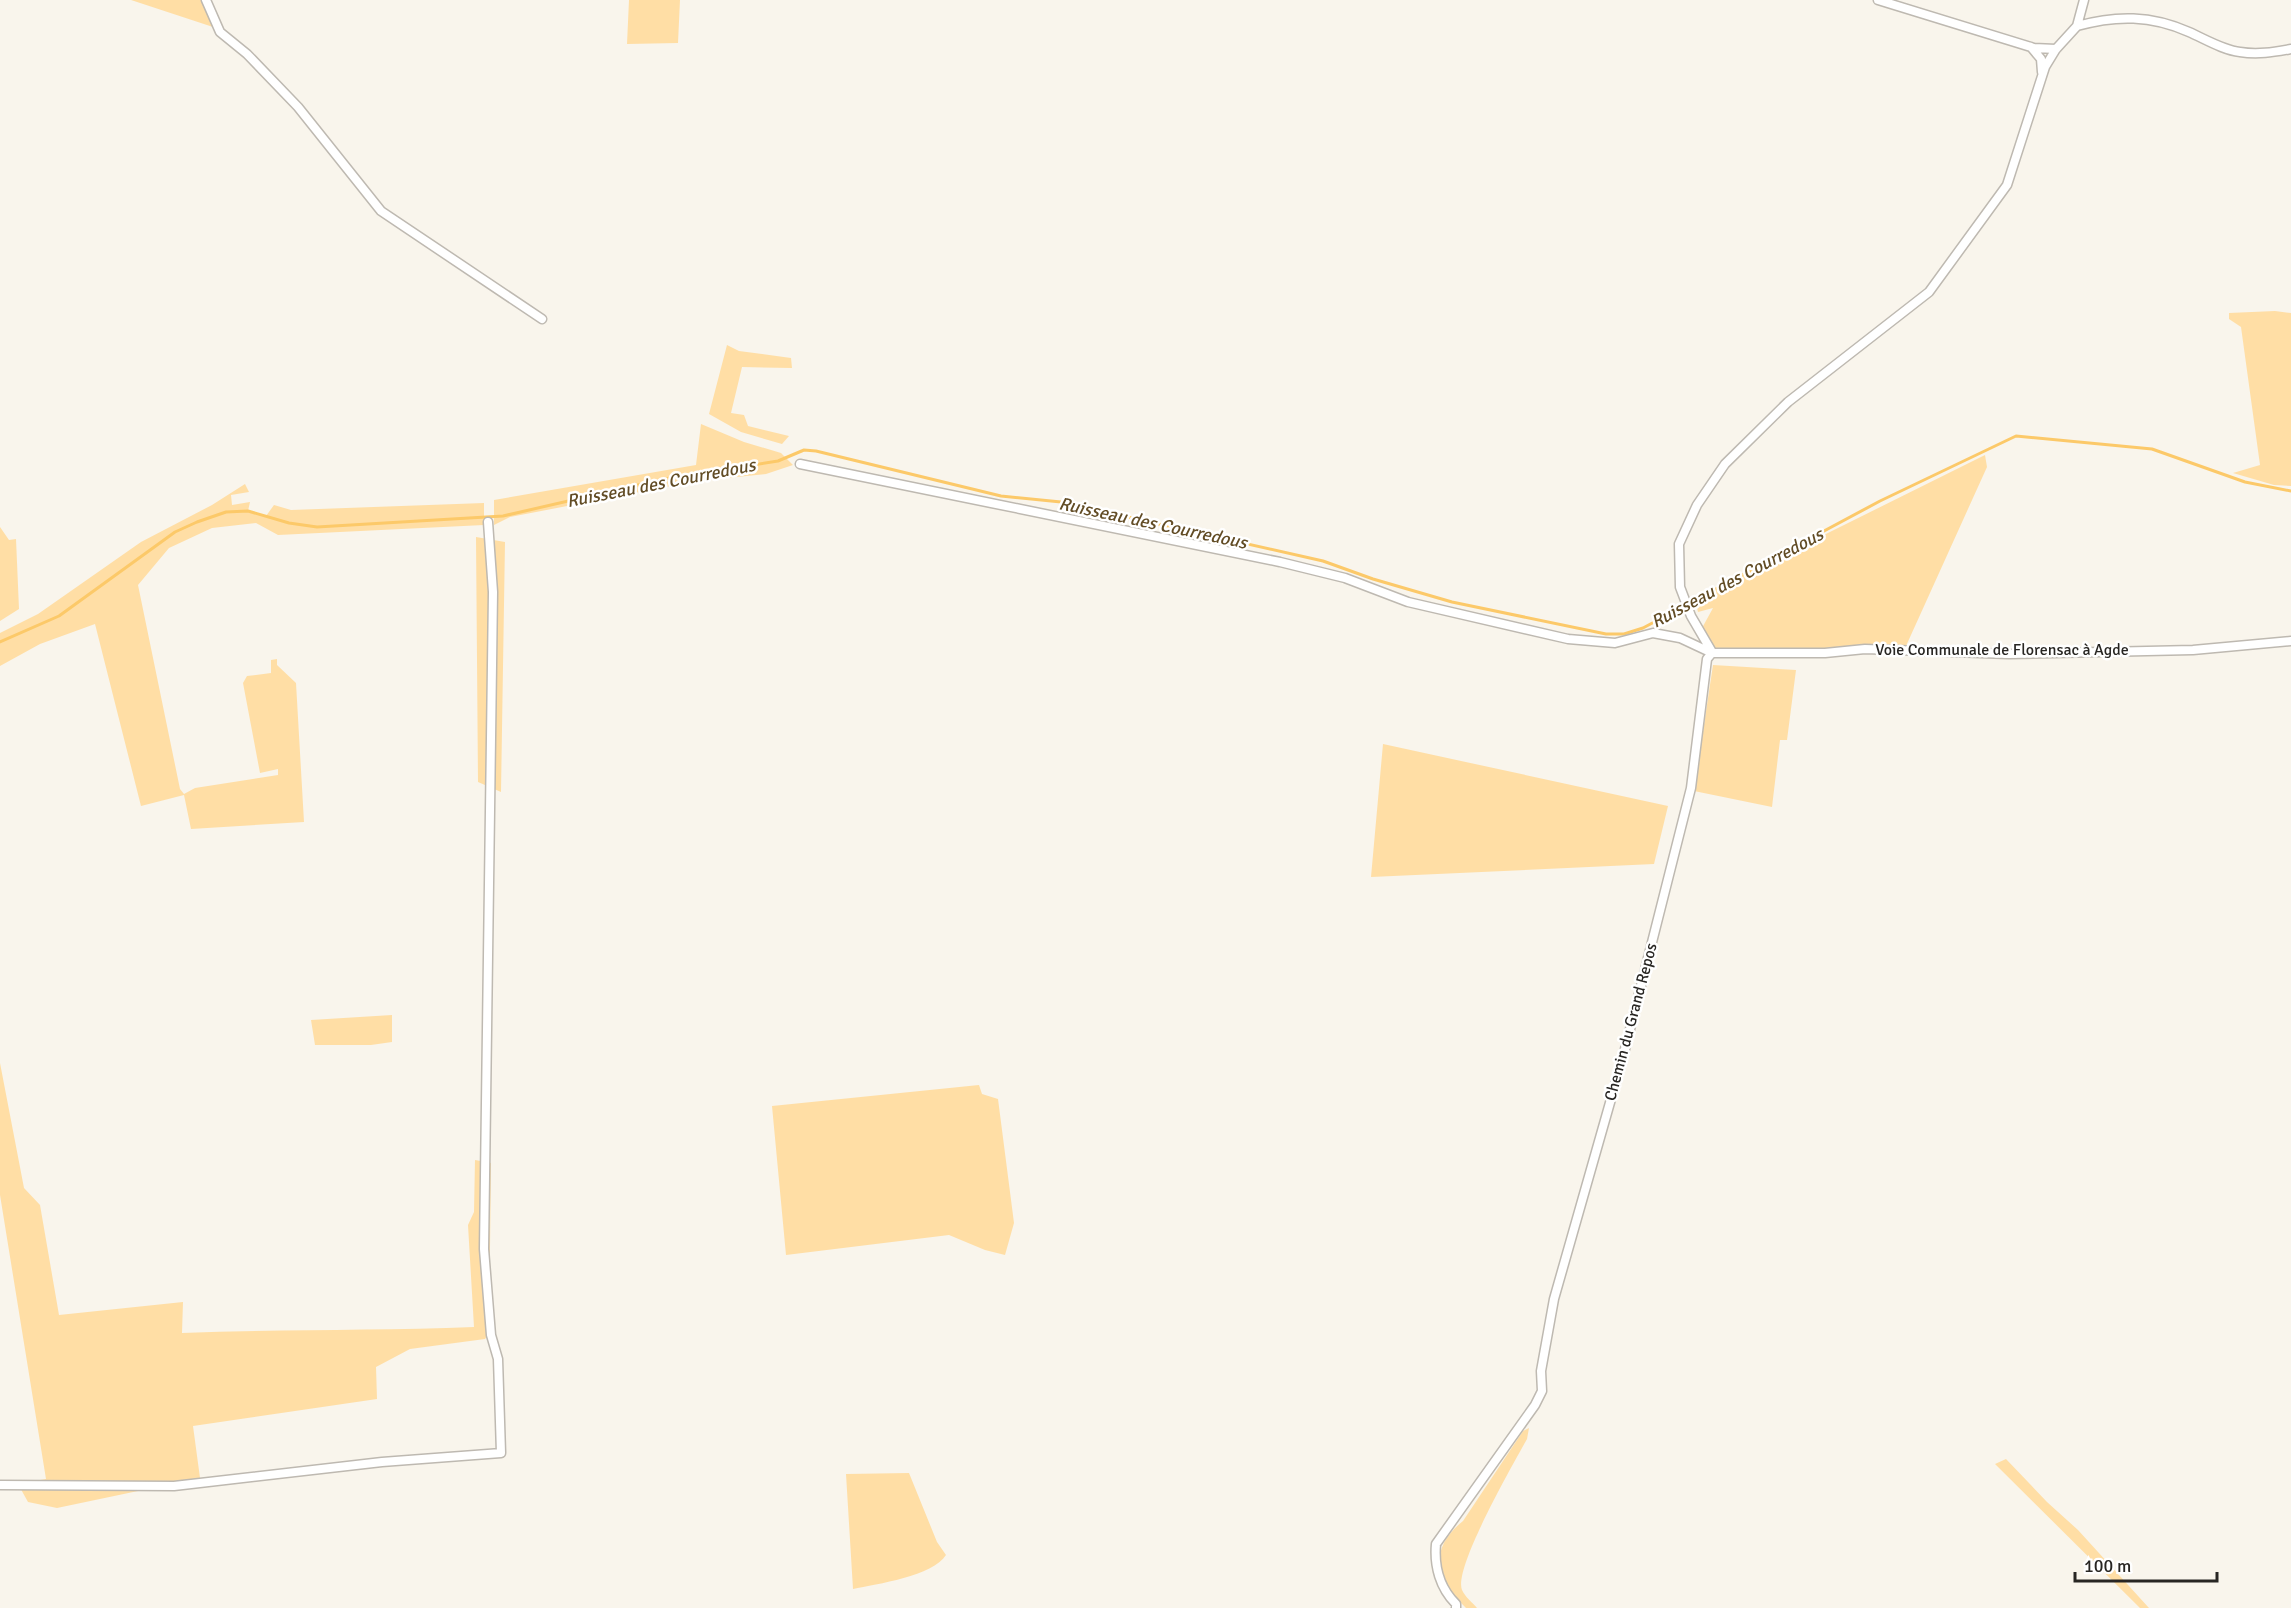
<svg xmlns="http://www.w3.org/2000/svg" width="2291" height="1608" viewBox="0 0 2291 1608" font-family="Signika,sans-serif">
  <rect width="100%" height="100%" fill="#f9f5ec"/>
  <path fill="#ffdea5" d="M131,0h71l11,27z
    M629,0h51l-2,43 -51,1z
    M2275,311l16,2v173l-17,-1 -41,-12 27,-8 -19,-138 -12,-8v-6z
    M727,345l12,6 52,7 1,10 -50,-1 -11,46 13,2 4,11 41,10 -7,8 -41,-12 -32,-18z
    M701,424l43,18 37,11 12,12 -27,9 -69,7 -187,36 -16,8v-25l202,-35z
    M1985,455l2,12 -81,179 -108,5 -85,-3 -11,-20 11,-20 -15,4 -3,-13z
    M245,484l4,8 -18,3 1,10 18,-3 -2,9 18,5 8,-11 17,5 193,-7v22l-206,10 -22,-12 -44,5 -43,20 -31,37 42,204 4,5 11,-6 83,-13v-6l-18,4 -17,-90 4,-7 24,-3v-13l6,-1v6l19,18 8,139 -113,7 -7,-34 -43,11 -46,-182 -55,20 -40,22v-33l38,-19 103,-72 71,-37z
    M0,527l9,13 7,-1 3,70 -19,12z
    M476,537l29,5 -4,250 -23,-10z
    M1713,665l83,5 -9,70h-7l-8,67 -78,-16z
    M1383,744l285,62 -14,58 -283,13z
    M392,1015v27l-21,3h-56l-4,-25z
    M0,1063l24,125 16,17 19,110 124,-13 -1,31c97,-4 194,-2 292,-6l-6,-102 6,-13 1,-52 16,3 -2,171 -4,5 -75,10 -34,18 1,32 -184,27 7,52 -143,30 -29,-6 -10,-18 28,-5 -46,-284z
    M979,1085l3,9 16,5 16,124 -9,32 -20,-5 -36,-15 -163,20 -14,-149z
    M1529,1428l-2,11c-13,24 -74,129 -65,151 3,7 11,13 15,18h-11c-30,-29 -39,-58 -3,-87l60,-90z
    M2006,1459l41,43 31,28 71,78h-9l-145,-144z
    M909,1473l28,69 9,13c-13,21 -69,29 -93,34l-7,-115z"/>
  <g fill="none" stroke-linecap="round" stroke-linejoin="round">
    <path stroke="#fcc969" stroke-width="3" d="M0,642l59,-26 116,-84 22,-10 29,-10 22,-1 41,12 28,4 186,-11 161,-37 114,-18 26,-11 12,1 185,45 60,6 262,59 50,18 79,23 154,32h18l19,-6 237,-127 136,-65 136,13 93,33 46,9"/>
    <defs>
      <path id="minor" d="M206,0l14,32 27,22 51,53 83,104 161,108
        M1878,0l156,48 22,1
        M2077,26c39,-11 74,-11 112,6 16,7 34,18 51,20 18,3 34,0 51,-3
        M2031,47l10,12 1,13
        M800,464l480,98 65,16 63,24 160,37 47,4 38,-10 27,5 32,15h113l40,-4 144,5 184,-4 98,-9
        M1712,652l-21,-36 -11,-29 -1,-43 18,-39 28,-41 63,-62 141,-110 78,-107 38,-118 11,-18 21,-23 7,-26
        M0,1485l174,1 208,-24 119,-9 -3,-94 -7,-24 -7,-86 9,-657 -5,-70
        M1456,1608v-4c-16,-16 -22,-38 -20,-60l99,-139 7,-14 -1,-20 13,-72 69,-242 68,-269 16,-129 5,-6"/>
    </defs>
    <use href="#minor" stroke="#beb9b1" stroke-width="11"/>
    <use href="#minor" stroke="#fff" stroke-width="8"/>
  </g>
  <g text-anchor="middle" dominant-baseline="central" stroke-width="5" stroke-linejoin="round" paint-order="stroke">
    <g font-size="16" fill="#282623" stroke="#fff">
      <text x="2002" y="650">Voie Communale de Florensac à Agde</text>
      <text transform="translate(1631 1022) rotate(-75)">Chemin du Grand Repos</text>
    </g>
    <g font-size="18" font-style="italic" fill="#624c25" stroke="#fff">
      <text transform="translate(661 483) rotate(-11)">Ruisseau des Courredous</text>
      <text transform="translate(1153 523) rotate(12)">Ruisseau des Courredous</text>
      <text transform="translate(1737 578) rotate(-28)">Ruisseau des Courredous</text>
    </g>
  </g>
  <path d="M2075 1572v9h142v-9" fill="none" stroke="#282623" stroke-width="3"/>
  <text x="2084" y="1572" font-size="18" fill="#282623" stroke="#ffffff" stroke-width="4.5" paint-order="stroke">100 m</text>
</svg>
